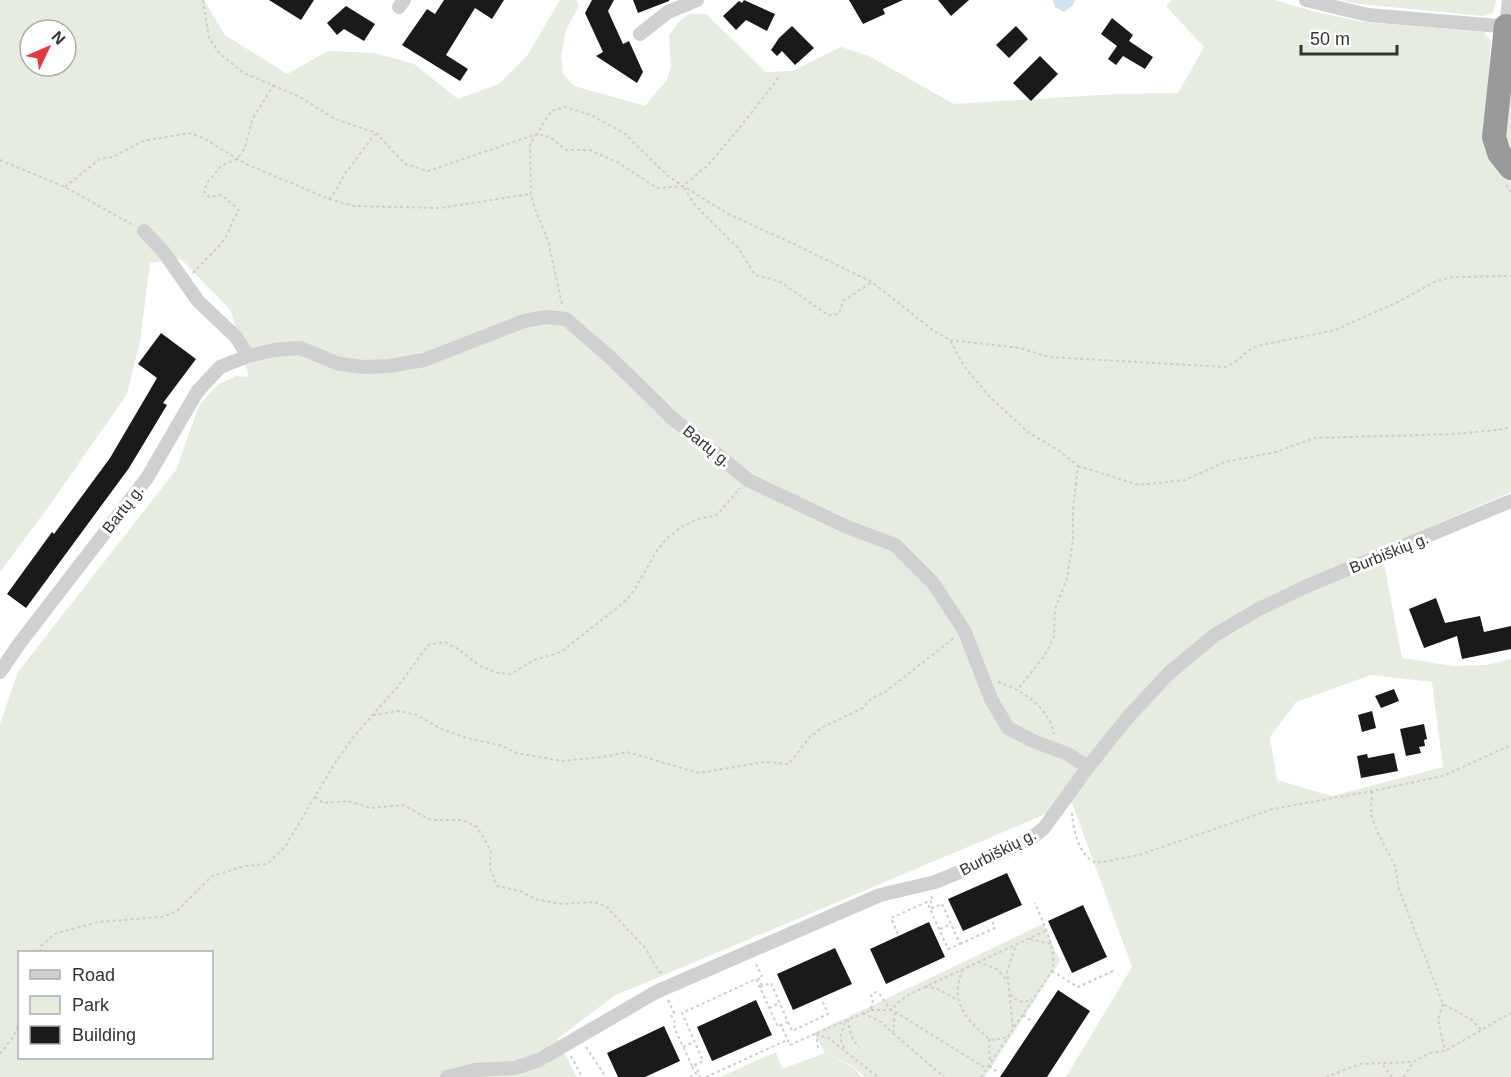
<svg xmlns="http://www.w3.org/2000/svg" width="1511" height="1077" viewBox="0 0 1511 1077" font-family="Helvetica,sans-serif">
  <rect width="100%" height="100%" fill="#fff"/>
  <path fill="#e6ecdf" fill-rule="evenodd" d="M0,0h204l21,35 62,39 41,-23 46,2 40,11 44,35 41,-15 28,-28 33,-56h16l3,6 -13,24 -5,25 2,19 11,12 71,20 22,-27 4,-12 -2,-32 10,-13 10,-8h17l60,58 27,-1 48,-24 28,9 85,48 163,-10 61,-1 26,-46 -38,-41 6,-6h103l37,11 51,11 121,10 7,9 -7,95 27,43v313l-130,56 21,110 51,8 33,-1 25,-6v418h-445l66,-110 -60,-164 -458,193 -57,43 20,38h-577v-353l18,-52 158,-202 23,-64 18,-21 19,-9 13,1 -18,-66 -50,-52 -31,4 -10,79 -13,52 -75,108 -52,70zM30,30h36v36h-36zM1371,675l61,7 11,85 -111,29 -55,-16 -7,-43 26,-35zM20,952h192v106h-192z
    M1341,0h155l-3,13 -10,3 -125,-12z
    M1511,75v73l-6,-15z
    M1043,924l17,37 -75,116h-120l-13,-11 -26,-13 26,14 10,10h-142l56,-25 6,17 43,-16 -11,-20z"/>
  <path fill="#cfe2ee" d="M1053,0h22l-2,5 -9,7 -9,-5z"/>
  <path fill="#1a1a1a" d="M269,0h45l-13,20z
    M444,0h60l-12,19 -17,-11 -29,47 22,14 -8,12 -58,-36 25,-36 8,5z
    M592,0h22l-6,11 15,33 6,-3 14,31 -6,11 -41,-27 7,-4 -18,-39z
    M633,0h36v1l-31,12z
    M744,0l31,14 -8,17 -21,-11 -10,10 -13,-14 16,-15 3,2z
    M849,0h54l-20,9 2,5 -22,10z
    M938,0h31l-18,16z
    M346,6l29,18 -11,17 -20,-12 -7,6 -10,-12z
    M1112,18l21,17 -4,6 24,16 -8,12 -22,-13 -7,9 -8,-6 9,-13 -16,-12z
    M792,26l22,22 -19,17 -13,-14 -5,5 -6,-6 8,-12z
    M1016,26l12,13 -19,19 -13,-13z
    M1040,56l18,18 -27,27 -18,-18z
    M161,333l35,26 -33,44 4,2 -38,63 -103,140 -19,-14 45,-62 2,2 56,-76 47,-80 -19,-14z
    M1436,598l9,25 35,-7 4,16 27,-6v23l-49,10 -5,-23 -33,12 -15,-39z
    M1394,689l5,12 -18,7 -6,-12z
    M1372,711l4,17 -14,4 -4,-17z
    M1424,724l3,15 -3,1 1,6 -6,1 2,6 -15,3 -6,-27z
    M1394,753l4,18 -37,7 -4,-22 10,-2 1,4z
    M1007,873l15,32 -59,26 -15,-32z
    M1083,905l24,52 -35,16 -24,-52z
    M929,922l16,35 -59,27 -16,-35z
    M835,948l17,36 -59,26 -16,-36z
    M1058,990l32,21 -43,66h-47z
    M756,1000l16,35 -60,26 -15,-34z
    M664,1026l16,35 -35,16h-27l-11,-24z"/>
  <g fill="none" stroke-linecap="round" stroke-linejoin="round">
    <path stroke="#cdcdcd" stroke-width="2" stroke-dasharray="3 3" stroke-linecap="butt" d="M203,0l6,38 11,16 24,19 54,23 37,23 41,14 29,31 23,7 109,-37 14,-23 14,-4 26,8 33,18 45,44 59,37 66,30 78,38 62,49 16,9 14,26 25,30 40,37 29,17 20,16 -5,42v32l-6,39 -12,30 -1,27 -9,19 -27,34
      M0,160l65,27 68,38
      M1506,185l5,7
      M65,187l35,-28 13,-2 30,-16 47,-8 15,6 41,25 83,35 24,7 87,2 90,-14
      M684,188l11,17 44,44 16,26 24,6 49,34 11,-1 4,-13 29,-19
      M329,199l6,-7 9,-17 31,-41
      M193,273c11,-13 27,-25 35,-40 4,-8 3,-14 11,-21l-2,-4 -15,-13 -13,2 -5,-5 3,-9 14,-17 16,-7 8,-11 7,-28 22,-36
      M562,304l-14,-63 -13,-32 -4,-15 -1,-51 7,-9 13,3 16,13h24l29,13 38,25 26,-2 25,-21 33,-39 33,-42 5,-9
      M950,340l70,8 29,9 176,10c14,-5 19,-16 32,-21l78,-16 65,-29 36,-20 17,-4 58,-1
      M1078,466l61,19 46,-5 40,-18 51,-10 38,-14 142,-4 48,-5 7,-3
      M998,682c24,8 51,25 56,52
      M373,715l26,-4 18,4 24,14 23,8 38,9 15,7 45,8 41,-4 24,-5 72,21 65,-11 25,2 21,-27 13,-10 40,-19 9,-10 13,-6 69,-54
      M1372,791l-1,23 6,17 18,35 4,23 44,115 28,15 11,12
      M315,797l8,6 25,-2 23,7 32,-3 28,15h31l15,7 14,24 -1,17 7,18 23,5 15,8 25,5 33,-2 13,4 40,43 8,15 8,10
      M1072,813c1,17 7,43 24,50l43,-8 134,-46 99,-18 71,-15 68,-31
      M931,896l1,2 -2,1 3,9
      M940,929l11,-5
      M898,934l-7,-16 36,-16 21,47 12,-5 -18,-40 -12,5
      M1030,939l21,5
      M960,944l35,-16 -3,-8
      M40,952l1,-6 13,-12 44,-12 64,-5 15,-6 35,-35 33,-10 22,-2 18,-17 50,-84 20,-28 44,-50 29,-40 17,-3 13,7 22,17 18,7 13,1 23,-14 27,-8 61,-48 11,-12 23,-40 10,-13 15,-12 17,-8 19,-4 23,-27
      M978,962l19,7 10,11
      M756,964l6,12 -4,1 4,9
      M963,969c-14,33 2,49 26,70l5,1 14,-3
      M1052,971l26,16 35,-16
      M925,986l13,3 18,10
      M760,987l11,-4 17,39 -7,3
      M1010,994c7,8 12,10 22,5
      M668,1000l6,13 -3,2 5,10 -2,2 18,39
      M1443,1004l-5,16 7,31
      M769,1008l11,-5
      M871,1010h21l5,-7 13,-9 135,-63
      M863,1013l18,9 12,11 2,-21
      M1023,1015l10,7
      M848,1019c1,12 3,19 11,28
      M788,1022l4,9 36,-17 -6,-14
      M1013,1027l-6,-56 9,-26
      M817,1033l54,-23 2,-11 -2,-4 5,-3c7,3 9,13 16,18l95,59
      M893,1033l51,44
      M989,1039l1,24
      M586,1047l20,30
      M683,1047l11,-5
      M818,1048l-1,-8 1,-4
      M844,1048l-4,-11 6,-17
      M0,1054l13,-17 7,-16
      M571,1056l11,21
      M695,1064l5,13
      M1383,1065l9,12
      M989,1066l10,7
      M690,1077l6,-3 -4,-8 11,-5 -21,-48 74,-34 22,48 3,-2 9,20 27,-12 1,3 9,1 51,40
      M706,1077l81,-37
      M981,1077l71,-106c6,-20 -9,-48 -17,-68
      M1326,1077l34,-13 53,-2
      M1404,1077l9,-15 17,-9 15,-2 66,-38"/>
    <path stroke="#d0d0d0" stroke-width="14" d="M1306,0l62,15 143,12
      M399,7l5,-7
      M1506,26l3,-26
      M640,34l28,-22 29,-12
      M144,231l19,20 35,50 38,36 12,19
      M0,672l19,-28 128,-166 50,-86 23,-25 28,-11 26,-6 26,-2 39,16 25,3 26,-1 34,-6 100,-39 21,-4 21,2 47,41 58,57 77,63 99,47 48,18 38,38 31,47 27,69 17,29 25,13 35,13 20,13
      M447,1077l28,-7 40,-2 24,-8 117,-68 224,-97 55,-13 32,-13 66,-32 11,-9 44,-61 40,-50 42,-45 45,-37 42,-25 50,-24 204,-85"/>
    <path stroke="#9a9a9a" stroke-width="24" d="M1506,26l-12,111 5,16 12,15"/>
  </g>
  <g text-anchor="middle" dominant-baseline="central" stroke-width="6" stroke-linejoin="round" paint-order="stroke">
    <g font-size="16" fill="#333" stroke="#fff">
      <text transform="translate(707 446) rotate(39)">Bartų g.</text>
      <text transform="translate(123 509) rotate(-52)">Bartų g.</text>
      <text transform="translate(1389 553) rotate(-22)">Burbiškių g.</text>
      <text transform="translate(998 852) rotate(-27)">Burbiškių g.</text>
    </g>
  </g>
  <rect x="18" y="951" width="195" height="108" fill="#ffffff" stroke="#adadad" stroke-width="1.5"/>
  <rect x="30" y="970" width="30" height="9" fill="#d0d0d0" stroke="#adadad" stroke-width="1.5"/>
  <text x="72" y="981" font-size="18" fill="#333333">Road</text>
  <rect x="30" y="996" width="30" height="18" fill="#e6ecdf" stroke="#adadad" stroke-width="1.5"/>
  <text x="72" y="1011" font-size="18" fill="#333333">Park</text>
  <rect x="30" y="1026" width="30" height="18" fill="#1a1a1a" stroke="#adadad" stroke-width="1.5"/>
  <text x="72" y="1041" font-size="18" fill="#333333">Building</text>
  <g transform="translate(48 48) rotate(46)"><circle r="28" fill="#ffffff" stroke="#adadad" stroke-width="1.5"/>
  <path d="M0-4.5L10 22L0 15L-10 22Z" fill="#e63946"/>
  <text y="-9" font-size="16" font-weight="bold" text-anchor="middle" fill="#333333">N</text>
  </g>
  <path d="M1301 45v9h96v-9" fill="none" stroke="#333333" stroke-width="3"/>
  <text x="1310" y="45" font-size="18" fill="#333333" stroke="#ffffff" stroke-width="4.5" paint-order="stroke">50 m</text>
</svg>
